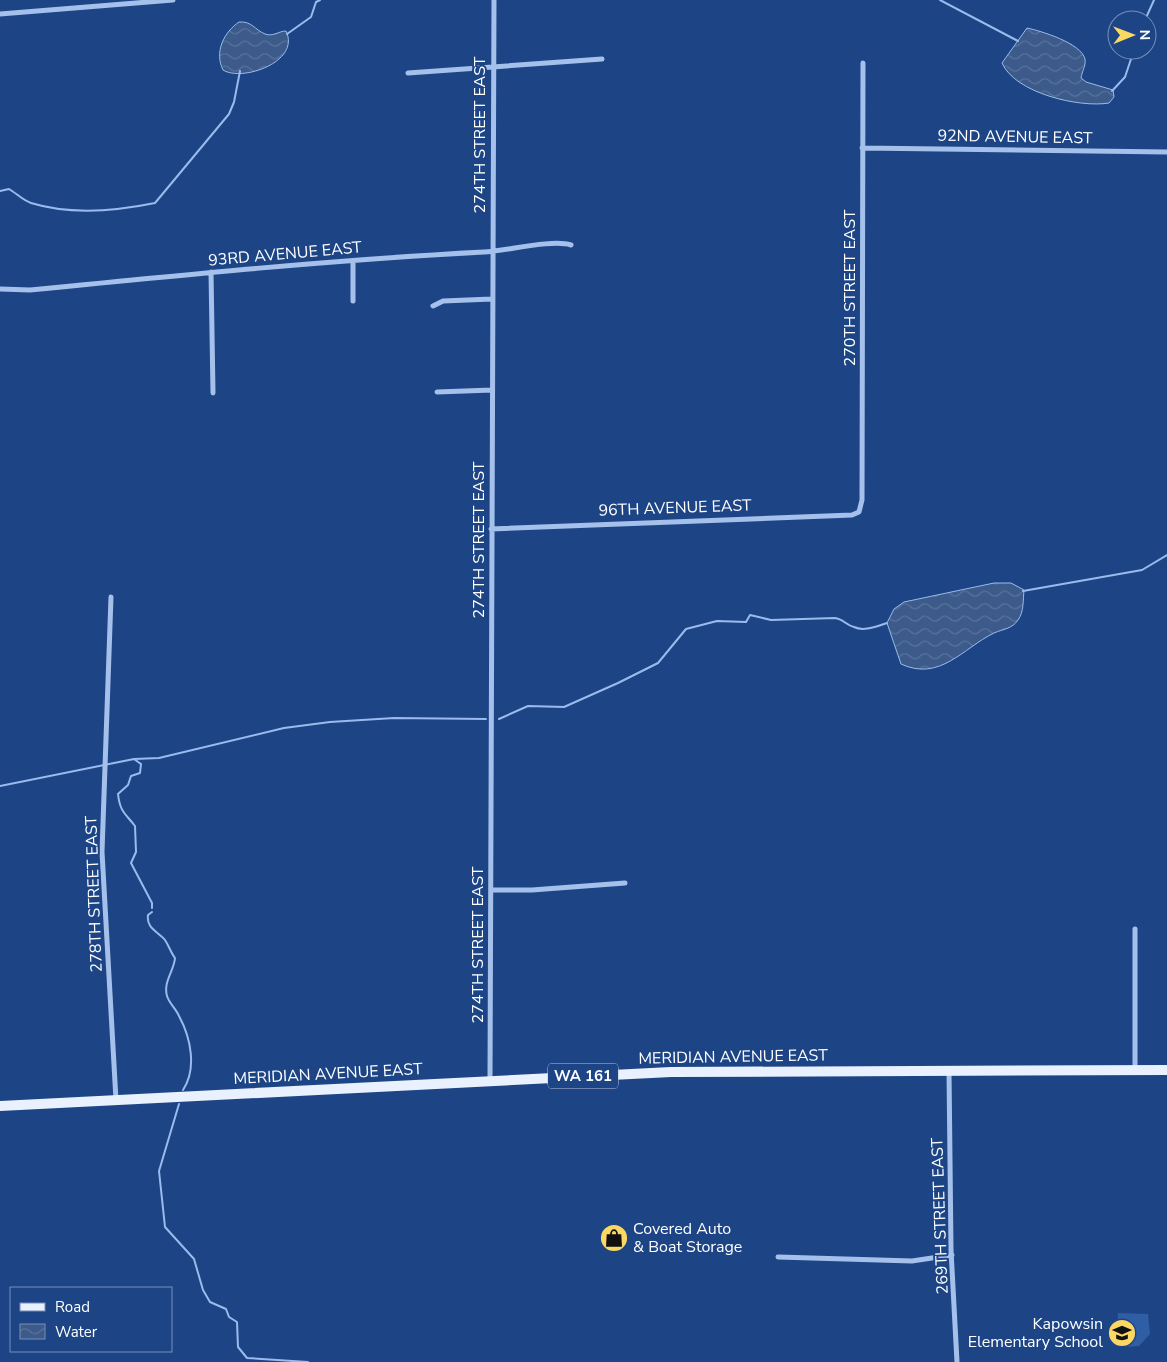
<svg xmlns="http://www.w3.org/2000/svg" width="1167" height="1362" viewBox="0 0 1167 1362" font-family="'Nunito Sans',sans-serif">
  <defs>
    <pattern id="water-waves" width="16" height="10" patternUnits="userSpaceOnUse" patternTransform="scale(1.25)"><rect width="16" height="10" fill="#3c5a8a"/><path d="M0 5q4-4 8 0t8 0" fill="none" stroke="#59739c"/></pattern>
  </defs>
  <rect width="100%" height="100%" fill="#1d4586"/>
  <path fill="#305ea4" d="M1118,1313l30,1 2,20 -11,12 -15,1 -8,-3z"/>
  <path fill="url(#water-waves)" stroke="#99bbed" d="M239,22c13,-1 16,8 26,12 8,3 14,-3 21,-3 15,31 -44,51 -63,39 -9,-18 1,-38 16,-48z
    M1027,28c14,3 54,15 58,31 1,7 -3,12 -4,19l5,4 27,8 1,7 -5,6c-30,5 -94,-10 -107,-40z
    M994,583h17l13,7c-1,10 0,22 -6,30 -6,9 -15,9 -24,13 -31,15 -54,49 -93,31l-14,-41 7,-14 10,-7z"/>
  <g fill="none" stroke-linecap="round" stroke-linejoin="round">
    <path stroke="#99bbed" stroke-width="2" d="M940,0l78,41
      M1145,20l9,-20
      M287,34l24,-17 5,-15 4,-2
      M1112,91l13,-14 9,-27
      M0,191l9,-2c7,4 15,12 22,14 39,12 85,8 124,0l74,-89 5,-12 6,-31
      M1023,591l119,-21 25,-15
      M499,719l29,-13 36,1 54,-24 40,-20 28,-34 31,-8 29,1 4,-7 21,5 64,-2c8,1 11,7 19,9 10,5 23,-1 33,-4
      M134,759l7,5 -1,9 -9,3 -3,9 -10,9c2,18 7,19 17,32l1,26 -5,11 21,40v5
      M0,786l134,-27 25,-1 125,-30 46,-6 64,-4 92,1
      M152,912l-4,3c-2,14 11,17 17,25 4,6 6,13 10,18 -1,13 -12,24 -8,38 2,7 9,13 12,20 12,22 18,53 4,74
      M179,1104l-20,67 6,56 29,32 9,31 7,12 16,7 3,8 8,5 1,25 9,11 61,4"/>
    <path stroke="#a5c1eb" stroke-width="5" d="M0,14l173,-14
      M408,73l194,-14
      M862,148l305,4
      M211,272l2,121
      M0,289l30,1c151,-15 302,-30 454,-38 22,-1 68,-13 87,-7
      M353,301v-39
      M433,306l10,-5 49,-2
      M437,392l55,-2
      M491,529l361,-14 7,-3 3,-12 1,-437
      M111,597l-9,255 14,248
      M491,890h41l93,-7
      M1135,1070v-141
      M949,1071l2,179 6,112
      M490,1081l4,-1081
      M778,1257l134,4 40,-6"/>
    <path stroke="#eaf1fe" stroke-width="10" d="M0,1106l671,-34 496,-2"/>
  </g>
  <defs>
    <symbol id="shop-disc" viewBox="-11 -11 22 22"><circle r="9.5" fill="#fbd764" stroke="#1d4586"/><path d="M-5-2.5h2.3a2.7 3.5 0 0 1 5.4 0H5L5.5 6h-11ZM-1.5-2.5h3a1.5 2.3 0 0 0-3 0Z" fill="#111"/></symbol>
    <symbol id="school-disc" viewBox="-11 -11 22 22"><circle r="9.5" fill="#fbd764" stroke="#1d4586"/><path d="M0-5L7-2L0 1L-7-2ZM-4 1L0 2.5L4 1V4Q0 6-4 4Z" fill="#111"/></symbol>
  </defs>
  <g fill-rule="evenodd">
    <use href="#shop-disc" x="598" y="1222" width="32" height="32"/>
    <use href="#school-disc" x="1106" y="1317" width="32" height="32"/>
  </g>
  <g text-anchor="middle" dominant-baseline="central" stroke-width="4" stroke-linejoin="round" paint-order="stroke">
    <rect fill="#1d4586" stroke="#bbc7db" stroke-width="1" x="548" y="1063.5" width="70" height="25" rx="4"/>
    <g font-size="15" font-weight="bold" fill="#fff">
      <text x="583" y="1076">WA 161</text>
    </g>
    <g font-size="16" fill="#fff" stroke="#1d4586">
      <text transform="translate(480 135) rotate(-90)">274TH STREET EAST</text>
      <text transform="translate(1015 137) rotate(1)">92ND AVENUE EAST</text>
      <text transform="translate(285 254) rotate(-5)">93RD AVENUE EAST</text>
      <text transform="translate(850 288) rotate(-90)">270TH STREET EAST</text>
      <text transform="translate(675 508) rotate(-2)">96TH AVENUE EAST</text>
      <text transform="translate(479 540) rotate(-90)">274TH STREET EAST</text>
      <text transform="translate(94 894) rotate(-92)">278TH STREET EAST</text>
      <text transform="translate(478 945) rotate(-90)">274TH STREET EAST</text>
      <text transform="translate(733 1057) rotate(-1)">MERIDIAN AVENUE EAST</text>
      <text transform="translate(328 1074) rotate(-3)">MERIDIAN AVENUE EAST</text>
      <text transform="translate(940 1216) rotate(-92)">269TH STREET EAST</text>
    </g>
    <g font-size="16" fill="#fff" stroke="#1d4586" text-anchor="start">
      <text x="633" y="1229">Covered Auto<tspan x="633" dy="18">&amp; Boat Storage</tspan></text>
      <text x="1103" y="1324" text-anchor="end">Kapowsin<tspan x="1103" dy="18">Elementary School</tspan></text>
    </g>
  </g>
  <rect x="10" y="1287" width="162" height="65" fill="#1d4586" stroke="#778fb6"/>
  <rect x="20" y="1303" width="25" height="8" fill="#eaf1fe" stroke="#778fb6"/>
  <text x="55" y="1312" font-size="15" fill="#ffffff">Road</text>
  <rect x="20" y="1324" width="25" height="15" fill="url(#water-waves)" stroke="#778fb6"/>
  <text x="55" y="1337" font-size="15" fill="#ffffff">Water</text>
  <g transform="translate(1132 35) rotate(89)"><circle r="24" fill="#1d4586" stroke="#778fb6"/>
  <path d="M0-4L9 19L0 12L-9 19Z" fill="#fbd764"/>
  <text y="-8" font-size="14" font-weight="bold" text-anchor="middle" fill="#ffffff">N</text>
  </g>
</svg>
